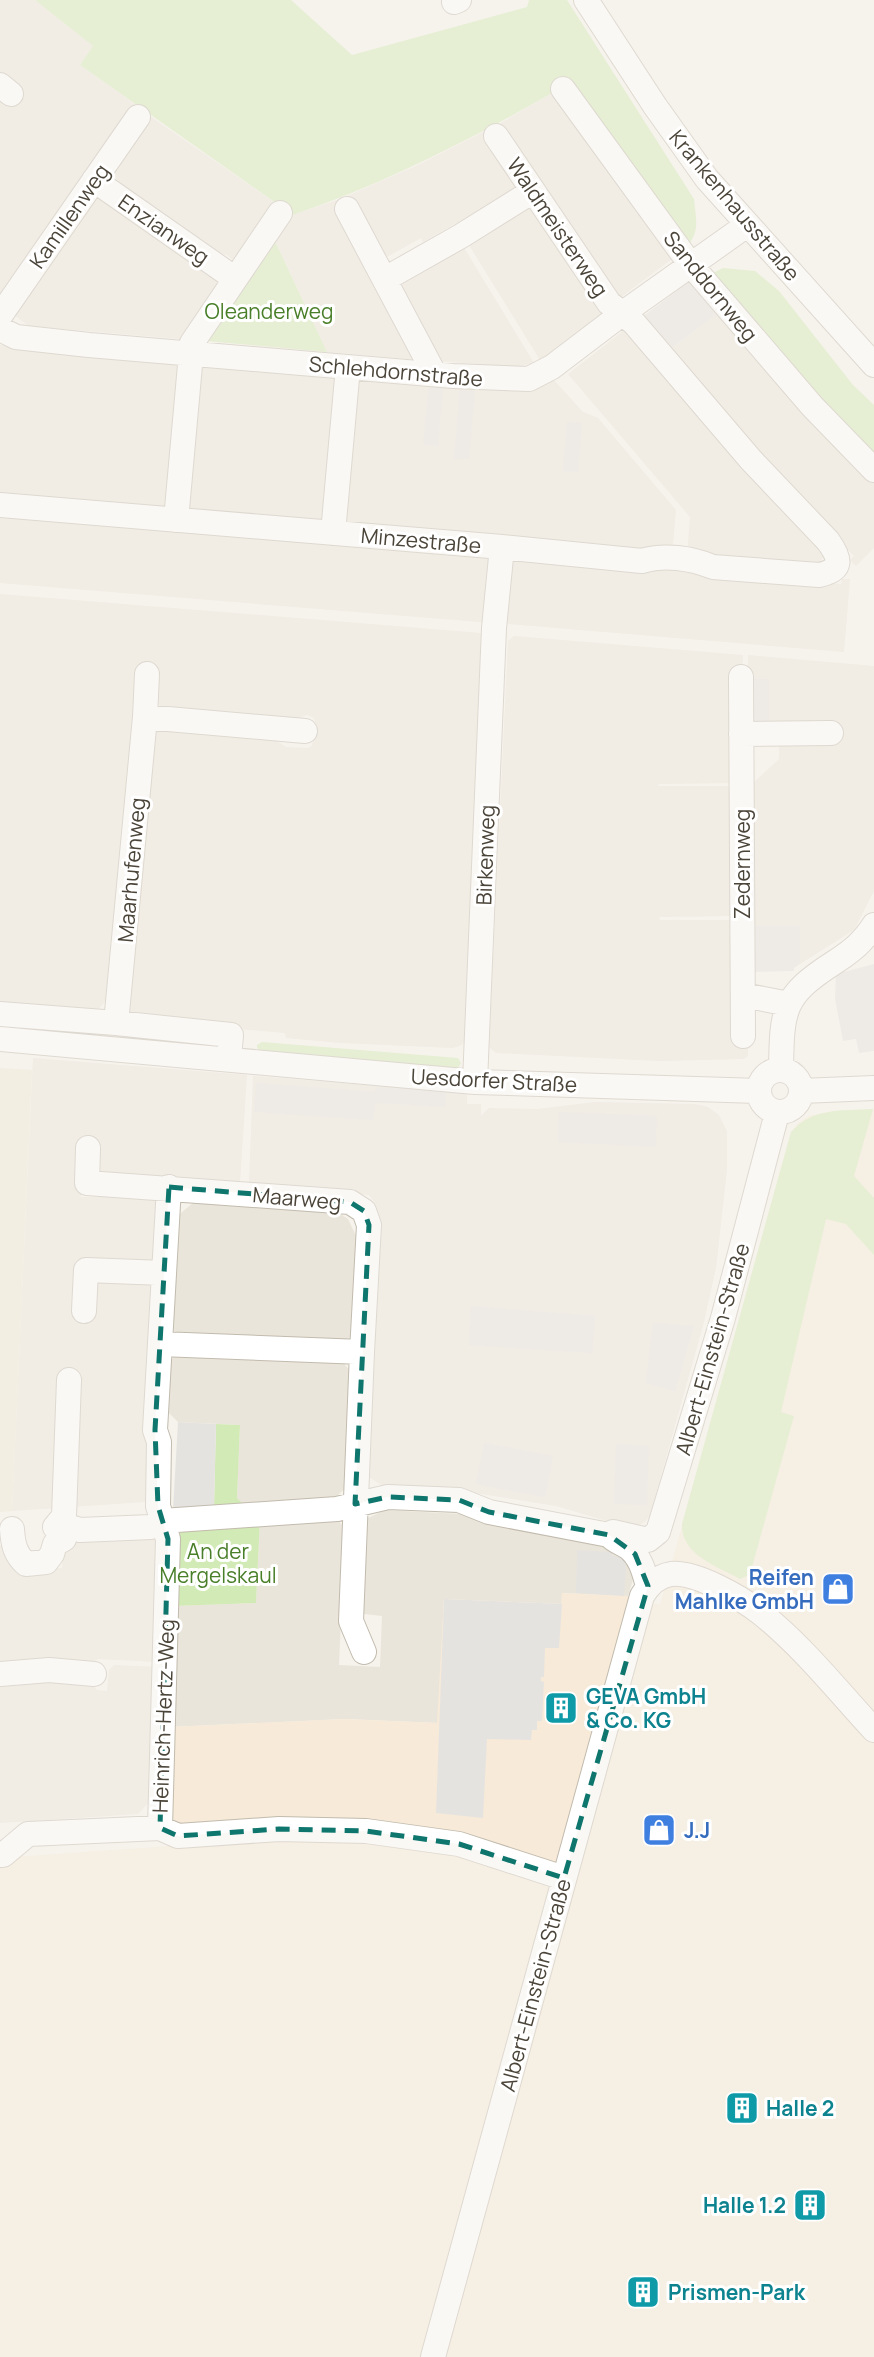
<svg xmlns="http://www.w3.org/2000/svg" width="874" height="2357" viewBox="0 0 874 2357" font-family="Manrope,sans-serif">
  <rect width="100%" height="100%" fill="#f6f3ec"/>
  <path fill="#eae5da" d="M0,0h35l58,46 -13,19 60,43 -140,192z
    M566,85l118,165 -67,50 -123,-173z
    M144,112l133,92 -43,57 -7,-6 -21,-5 -78,-55 -12,-17 -8,-5z
    M489,129l32,58 -62,42 -3,-6 -33,19 -2,-4 -38,21 -38,-62 75,-33z
    M94,192l127,88 -41,59 -151,-13 -19,-14z
    M340,199l77,156 -7,4 -83,-7 -55,-118 16,-23 5,4z
    M534,203l72,107 -66,50 -71,-115z
    M460,241l74,122 -19,4 -77,-6 -40,-81z
    M718,309l156,169v70l-18,18 -6,-6 4,-4 -97,-101 -89,-104 46,-35 -2,-2z
    M628,327l194,217 2,12 -5,7 -132,-7 3,-39 -122,-143z
    M0,345l174,15 5,3 -11,145 -168,-12z
    M200,367l136,10 -12,144 -135,-11z
    M553,379l30,33 15,6 78,92 -4,44 -323,-28 -7,-9 13,-137z
    M0,512l497,42 -5,69 -492,-40z
    M503,555l338,29 1,-5h8l-6,73 -347,-29z
    M0,594l481,39 5,6 -21,402 -3,4 -9,3 -112,-5 -55,-5 -1,-5 -161,-14 29,-293 124,15 9,6 21,1 4,-1 6,-16 -3,-13 -7,-3 -11,4 -132,-12 -7,-3 -49,294 -12,14 -96,-4z
    M514,636l229,19 -7,128 -77,1 -1,2h78l1,130 -78,1 1,3h77l11,118v18l-4,3 -85,2 -163,-8 -7,-6 19,-406z
    M748,655l126,11v225l-20,39 -54,34v-38h-48l-1,-141 28,-26v-16l-10,-15 -1,-49h-20z
    M33,1058l214,17 -7,107 -141,-7 -15,-33 -3,55h17l8,-8 54,3 -15,310 -133,9z
    M253,1076l214,17v11h14v12l8,-8 49,1 57,-7 100,2 13,3 11,8 8,16v38l-11,99 -12,54 -54,193 -4,6 -7,4 -12,2 -71,-21 -93,-15 -80,-5 -14,-9 -6,-17 12,-257 -6,-8 -118,-9 -2,-3z
    M194,1202l141,8 7,5 6,4 9,19 -3,95 -14,13 -159,-8 -13,-14 8,-104 5,-7z
    M181,1351l158,7 13,15 -5,113 -14,14 -88,6 -8,-8 3,-73 -62,-3 -14,-14 2,-44z
    M385,1510l76,4 161,36 12,26 -6,20 -66,-3v11l-118,-5 -6,124 -93,-4 -175,8 5,-121 81,-3 4,-84 72,-5 13,14 -6,137 41,2 2,-51 -18,-2 -8,-8 6,-80 6,-8z
    M159,1535l-1,127 -60,-3 -9,5 -89,3v-122l33,25 29,-2 2,-27z
    M114,1665l43,2 -5,132 -14,15 -138,9v-143l88,-1 9,11 10,1 2,-21z"/>
  <path fill="#f7ead8" d="M874,1109v1248h-874v-499l171,-12 -1,-119 175,-8 92,4 7,-124 117,5 1,-11 66,3 32,9 131,-473 8,-10 12,-7z"/>
  <path fill="#efe8d6" d="M0,1068l32,2 -20,441 -12,1z"/>
  <path fill="#d2eab5" d="M35,0h256l61,55 175,-48 2,-7h38l127,199c2,22 7,33 -10,51l-118,-165c-88,51 -177,97 -273,130l-213,-150 13,-19z
    M275,241l52,111 -121,-11z
    M723,268l32,3 24,20 74,94 21,20v52l-167,-181z
    M262,1042l196,16 3,5 -3,5 -197,-17 -4,-3v-3z
    M873,1109l-19,67 20,22v57l-28,-31 -20,-5 -45,193 13,4 -42,151 -5,9 -7,3c-23,-13 -59,-24 -58,-55l109,-392c22,-25 51,-21 82,-23z
    M216,1424l24,1 -3,73 8,8 -31,2z
    M260,1519l-4,84 -81,3 5,-76z"/>
  <path fill="#e5e3e0" d="M695,277l23,32 -5,5 1,2 -46,35 -27,-33z
    M429,387l14,1 -5,58 -15,-2z
    M460,390l15,1 -6,68h-15z
    M567,422l15,1 -4,49 -15,-1z
    M745,679h24v49h-24z
    M752,926h48v38l-6,4v3l-42,1z
    M874,964v87l-15,2 -3,-14 -13,2 -8,-42 1,-25z
    M256,1083l119,9 1,-5 70,5 -1,15 -70,-4 -2,17 -119,-8z
    M559,1112l98,4 -1,31 -98,-5z
    M471,1306l124,10 -3,37 -123,-8z
    M653,1323l41,3 -19,65 -29,-8z
    M178,1422l38,2 -2,84 -41,2z
    M484,1443l69,13 -8,41 -69,-13z
    M616,1444l33,2 -2,59 -33,-1z
    M577,1550l35,2v4l15,1 -3,39 -48,-3z
    M444,1599l118,5 -3,44h-14l-1,29h-3v4l3,1 -2,39h-5v9h-5l-1,10 -44,-1 -4,79 -47,-5z"/>
  <g fill="none" stroke-linecap="round" stroke-linejoin="round">
    <defs>
      <path id="minor" d="M586,0l69,106 52,73 167,186
        M454,2l5,-2
        M0,85l11,9
        M563,89l128,176 121,141 62,64
        M94,180l140,98
        M347,209l87,164
        M385,279l76,-43 72,-45
        M0,316l138,-199
        M0,329l16,8 73,8 364,31 76,3 23,-12 71,-54 124,-88
        M0,505l502,42 140,14c22,-7 49,-3 71,6l106,8c24,-5 22,-16 9,-34l-77,-81 -117,-137 -25,-20 -113,-167
        M176,520l16,-177 88,-130
        M333,533l15,-166
        M741,677l2,359
        M145,717l2,-43
        M741,734l90,-1
        M743,995l46,9
        M0,1014l116,9 115,12 -2,24
        M116,1023l29,-306 160,14
        M0,1039l475,43 284,9
        M759 1091a21 21 0 1 1 42 0a21 21 0 1 1-42 0Z
        M781,1070c1,-61 1,-74 54,-108 17,-11 28,-20 39,-37
        M475,1082l19,-454 8,-81
        M801,1091l73,-3
        M88,1148l-1,35 263,19 14,9 5,14 -7,127 -11,269 13,31
        M84,1311l2,-41 78,3
        M160,1344l202,8
        M55,1527l9,-11 5,-136
        M70,1527l10,3 71,-3 11,-6 175,-12 51,-12 71,3 30,12 120,23c6,7 13,8 20,13 12,10 15,24 19,38
        M12,1529c1,15 3,25 14,35l20,-2 6,-8 3,-10 9,-5 -9,-12
        M613,1532l35,8 10,-8 65,-214 54,-205
        M0,1674l49,-4 45,4
        M160,1828l8,-289 -10,-33 1,-64 -4,-12 14,-243
        M0,1855h3l25,-21 132,-6 18,8 101,-7 87,2 93,13 105,34
        M433,2357l209,-761c6,-10 16,-20 29,-22 25,-3 72,25 91,40 42,34 76,77 112,116"/>
    </defs>
    <use href="#minor" stroke="#c2bbae" stroke-width="26"/>
    <use href="#minor" stroke="#fff" stroke-width="24"/>
  </g>
  <path d="M0 0H874V2357H0ZM169,1187l181,15 14,9 5,14 -14,279 33,-7 71,3 30,12 120,23 26,19 13,32 -84,292 -105,-34 -93,-13 -87,-2 -101,7 -18,-8 8,-289 -10,-33 -3,-76z" fill="#f6f3ec" fill-opacity=".55" fill-rule="evenodd"/>
  <path fill="none" stroke="#0f766e" stroke-width="5" stroke-dasharray="14 9" stroke-linejoin="round" d="M169,1187l181,15 14,9 5,14 -14,279 33,-7 71,3 30,12 120,23 26,19 13,32 -84,292 -105,-34 -93,-13 -87,-2 -101,7 -18,-8 8,-289 -10,-33 -3,-76z"/>
  <defs>
    <symbol id="shop-square" viewBox="-11 -11 22 22"><rect x="-9" y="-9" width="18" height="18" rx="4" fill="#3f7fe0" stroke="#fff"/><path d="M-5-2.5h2.3a2.7 3.5 0 0 1 5.4 0H5L5.5 6h-11ZM-1.5-2.5h3a1.5 2.3 0 0 0-3 0Z" fill="#fff"/></symbol>
    <symbol id="building-square" viewBox="-11 -11 22 22"><rect x="-9" y="-9" width="18" height="18" rx="4" fill="#0f9aa8" stroke="#fff"/><path d="M-4-6H4V6H1V3H-1V6H-4ZM-2.5-4.3h1.7v1.8h-1.7ZM.8-4.3h1.7v1.8H.8ZM-2.5-1h1.7V.8h-1.7ZM.8-1h1.7V.8H.8Z" fill="#fff"/></symbol>
  </defs>
  <g fill-rule="evenodd">
    <use href="#shop-square" x="819" y="1570" width="38" height="38"/>
    <use href="#building-square" x="542" y="1689" width="38" height="38"/>
    <use href="#shop-square" x="640" y="1811" width="38" height="38"/>
    <use href="#building-square" x="723" y="2089" width="38" height="38"/>
    <use href="#building-square" x="791" y="2186" width="38" height="38"/>
    <use href="#building-square" x="624" y="2273" width="38" height="38"/>
  </g>
  <g text-anchor="middle" dominant-baseline="central" stroke-width="6" stroke-linejoin="round" paint-order="stroke">
    <g font-size="21" fill="#4b4439" stroke="#fff">
      <text transform="translate(735 205) rotate(50)">Krankenhausstraße</text>
      <text transform="translate(69 216) rotate(-55)">Kamillenweg</text>
      <text transform="translate(558 227) rotate(56)">Waldmeisterweg</text>
      <text transform="translate(164 229) rotate(35)">Enzianweg</text>
      <text transform="translate(711 286) rotate(51)">Sanddornweg</text>
      <text transform="translate(396 371) rotate(5)">Schlehdornstraße</text>
      <text transform="translate(421 540) rotate(5)">Minzestraße</text>
      <text transform="translate(485 855) rotate(-88)">Birkenweg</text>
      <text transform="translate(742 864) rotate(-90)">Zedernweg</text>
      <text transform="translate(131 870) rotate(-85)">Maarhufenweg</text>
      <text transform="translate(494 1080) rotate(3)">Uesdorfer Straße</text>
      <text transform="translate(297 1198) rotate(5)">Maarweg</text>
      <text transform="translate(712 1349) rotate(-74)">Albert-Einstein-Straße</text>
      <text transform="translate(163 1716) rotate(-88)">Heinrich-Hertz-Weg</text>
      <text transform="translate(535 1985) rotate(-75)">Albert-Einstein-Straße</text>
    </g>
    <g font-size="21" fill="#4a7f2a" stroke="#fff">
      <text x="269" y="311">Oleanderweg</text>
      <text x="218" y="1551">An der<tspan x="218" dy="24">Mergelskaul</tspan></text>
    </g>
    <g font-size="21" font-weight="bold" fill="#366cbe" stroke="#fff" text-anchor="end">
      <text x="814" y="1577">Reifen<tspan x="814" dy="24">Mahlke GmbH</tspan></text>
      <text x="684" y="1830" text-anchor="start">J.J</text>
    </g>
    <g font-size="21" font-weight="bold" fill="#0d838f" stroke="#fff" text-anchor="start">
      <text x="586" y="1696">GEVA GmbH<tspan x="586" dy="24">&amp; Co. KG</tspan></text>
      <text x="766" y="2108">Halle 2</text>
      <text x="786" y="2205" text-anchor="end">Halle 1.2</text>
      <text x="668" y="2292">Prismen-Park</text>
    </g>
  </g>
</svg>
